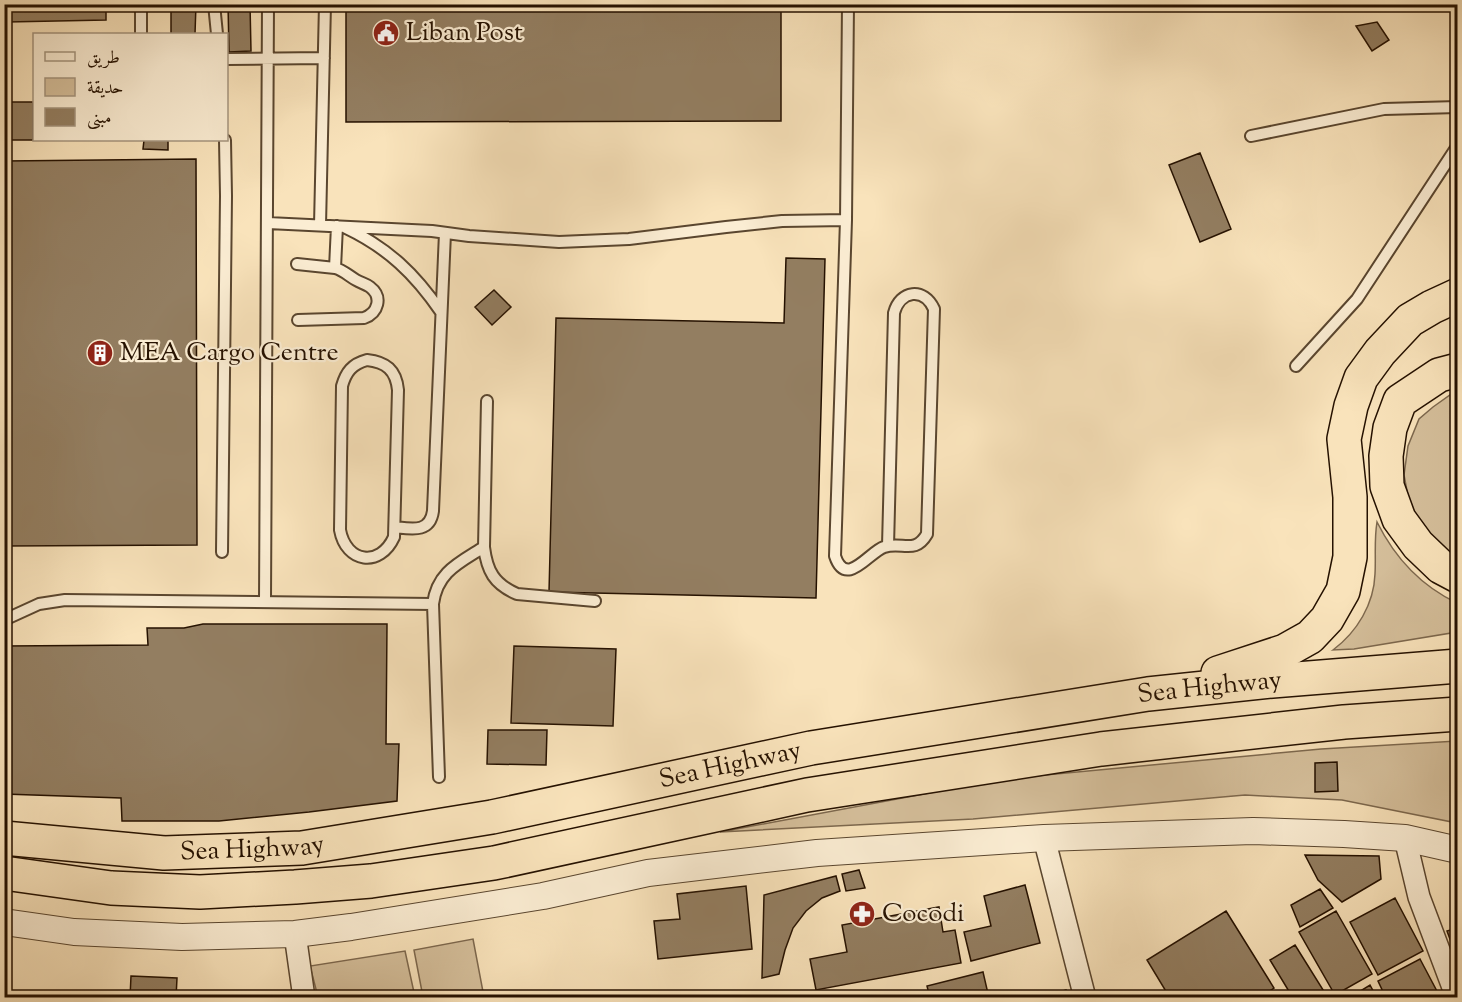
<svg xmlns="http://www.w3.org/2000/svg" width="1462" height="1002" viewBox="0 0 1462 1002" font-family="'Sorts Mill Goudy',Amiri,serif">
  <rect width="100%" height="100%" fill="#f9e3bb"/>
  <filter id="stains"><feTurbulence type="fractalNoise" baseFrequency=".00333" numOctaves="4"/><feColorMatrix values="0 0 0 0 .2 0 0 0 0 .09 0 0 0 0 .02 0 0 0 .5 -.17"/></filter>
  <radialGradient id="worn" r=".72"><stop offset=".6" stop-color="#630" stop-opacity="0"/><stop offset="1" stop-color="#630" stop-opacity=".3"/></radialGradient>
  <path fill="#d5bf9b" stroke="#7d684e" stroke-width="1.5" d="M1457,392v170l-22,-15 -19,-31 -8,-20 -4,-21 4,-29 11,-27 14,-12 17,-12z
    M1377,522c18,36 44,64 80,81v29l-103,17 -21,1c24,-18 41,-46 42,-76 1,-17 -1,-34 2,-52z
    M1457,741v82l-115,-23 -97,-5 -272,24 -253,13 284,-53 317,-30z
    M473,939l11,58h-61l-9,-47z
    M405,951l10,46h-97l-8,-31z"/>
  <path fill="#937e61" stroke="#251100" stroke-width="1.5" d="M7,4h99v16l-99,2z
    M171,4h25l-1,30h-24z
    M228,4h22l1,47 -22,1z
    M346,4h435v117l-435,1z
    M1377,22l12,18 -17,11 -16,-25z
    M4,102h29v38h-29z
    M144,140h24v10l-25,-1z
    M1200,153l31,76 -31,13 -31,-77z
    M196,159l1,386 -193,1v-385z
    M786,258l39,1 -9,339 -267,-6 7,-274 228,5z
    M494,290l17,17 -19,18 -17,-18z
    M203,624h184l-1,120h13l-2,57 -88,11 -90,9h-97l-1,-23 -117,-4v-148l144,-1 -1,-17h37z
    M514,646l102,3 -3,77 -102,-3z
    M488,730h59l-1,35 -59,-1z
    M1337,762l1,29 -23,1v-29z
    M1305,855l74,1 2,23 -39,23 -24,-22z
    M859,870l6,18 -19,3 -4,-17z
    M836,876l4,15 -18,7 -16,13 -13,17 -8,22 -6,24 -17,4 2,-83z
    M1025,885l15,58 -69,18 -7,-29 27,-6 -7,-30z
    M746,886l6,63 -94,10 -4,-38 26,-2 -3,-25z
    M1320,889l13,19 -33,19 -9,-22z
    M1395,898l28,53 -45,24 -28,-53z
    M939,907l4,25 12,-2 6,33 -145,27 -6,-31 37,-7 -5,-27z
    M1226,911l48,77 -14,10h-90l-23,-38z
    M1336,911l36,63 -37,21 -36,-63z
    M1458,928v33l-11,-30z
    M1295,945l30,48 -8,5h-24l-23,-38z
    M1420,959l19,36 -5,3h-48l-8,-17z
    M983,972l6,26h-59l-3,-12z
    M131,976l46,2 -1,20h-46z
    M1370,985l7,13h-28z
    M1066,990l2,8h-28z"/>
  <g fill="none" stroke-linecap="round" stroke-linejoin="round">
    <defs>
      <path id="service" d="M214,4l3,30
        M848,4l-2,216 -11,336c11,33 34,-4 49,-9 18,-6 31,8 43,-13l7,-225c-10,-22 -34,-19 -40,4l-6,233
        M141,34v-30
        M226,59l98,-1
        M1251,136l133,-27 74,-2
        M268,223l164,8 37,5 90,6 70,-3 97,-12 56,-6 64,-1
        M320,225l5,-221
        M346,228c42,20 69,46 95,84
        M297,264l38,4c8,2 14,8 21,12 5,3 10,4 14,7 13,10 8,26 -6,31l-66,2
        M335,268l2,-42
        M367,360c19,2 29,10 31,30l-4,147c-14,31 -48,26 -54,-7l2,-144c4,-14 10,-22 25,-26z
        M1296,366l61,-67 101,-154
        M487,401l-3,146c3,24 10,37 33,47l78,7
        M395,527c17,2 35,6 38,-16l12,-278
        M222,552l4,-356 -1,-56
        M265,602l3,-598
        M4,620l35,-16 26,-4 368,4
        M439,777l-6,-173c4,-32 26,-41 51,-57"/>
      <path id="minor" d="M1044,838l41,160
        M1405,838l14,59 38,101
        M295,934l9,64"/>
      <path id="tertiary" d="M4,922l70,10 108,5 113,-3 56,-7 192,-31 105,-23 169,-20 227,-15 209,-7 91,3 61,4 53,12"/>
      <g id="motorway">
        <path d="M1458,370l-19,5 -39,26 -10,27 -4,28 1,30 12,33 19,26 23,22 17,9"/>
        <path d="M1218,673l67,-22 25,-14 17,-18 16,-28 7,-34v-60l-6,-58 7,-33 10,-28 19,-26 30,-32 22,-13 26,-12"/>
        <path id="s1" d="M4,838l160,15 138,-5 190,-31 319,-69 337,-54 124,-13 186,-15"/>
        <path d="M4,873l107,15 89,4 95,-5 76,-6 123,-18 313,-68 294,-46 243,-27 114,-8"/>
      </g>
    </defs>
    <use href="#service" stroke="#5a462f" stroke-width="14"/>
    <use href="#minor" stroke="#5a462f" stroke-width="24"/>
    <use href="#tertiary" stroke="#5a462f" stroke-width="28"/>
    <use href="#motorway" stroke="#251100" stroke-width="36"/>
    <use href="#service" stroke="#fbedd3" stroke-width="10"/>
    <use href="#minor" stroke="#fbedd3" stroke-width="21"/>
    <use href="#tertiary" stroke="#fbedd3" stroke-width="26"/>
    <use href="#motorway" stroke="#f9e3bb" stroke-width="33"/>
  </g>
  <defs>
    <symbol id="civic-disc" viewBox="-11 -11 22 22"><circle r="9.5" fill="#8f2418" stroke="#fbedd3"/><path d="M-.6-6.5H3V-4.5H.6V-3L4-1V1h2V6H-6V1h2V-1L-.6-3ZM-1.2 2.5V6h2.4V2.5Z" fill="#fff"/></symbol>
    <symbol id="building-disc" viewBox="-11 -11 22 22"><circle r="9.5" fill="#8f2418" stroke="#fbedd3"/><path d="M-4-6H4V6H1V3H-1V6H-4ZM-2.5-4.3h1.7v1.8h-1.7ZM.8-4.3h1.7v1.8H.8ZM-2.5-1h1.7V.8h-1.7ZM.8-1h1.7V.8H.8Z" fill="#fff"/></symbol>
    <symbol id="pharmacy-disc" viewBox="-11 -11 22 22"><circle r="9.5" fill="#8f2418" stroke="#fbedd3"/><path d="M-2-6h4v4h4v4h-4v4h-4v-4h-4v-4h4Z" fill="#fff"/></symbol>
  </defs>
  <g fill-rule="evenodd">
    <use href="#civic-disc" x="371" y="18" width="30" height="30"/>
    <use href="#building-disc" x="85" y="338" width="30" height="30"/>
    <use href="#pharmacy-disc" x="847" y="899" width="30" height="30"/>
  </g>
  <g text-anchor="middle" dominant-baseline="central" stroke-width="4.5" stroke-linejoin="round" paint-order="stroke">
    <g font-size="26" fill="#251100" stroke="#fbedd3" text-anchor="start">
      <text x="406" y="33">Liban Post</text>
      <text x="120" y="353">MEA Cargo Centre</text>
      <text x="882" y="914">Cocodi</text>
    </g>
    <g font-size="26" fill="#251100" stroke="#fbedd3">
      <text stroke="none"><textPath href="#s1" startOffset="1221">Sea Highway</textPath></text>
      <text stroke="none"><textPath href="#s1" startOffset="735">Sea Highway</textPath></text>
      <text stroke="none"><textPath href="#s1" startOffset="249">Sea Highway</textPath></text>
    </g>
  </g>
  <rect width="1462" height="1002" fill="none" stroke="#f9e3bb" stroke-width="24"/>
  <rect x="6" y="6" width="1450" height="990" fill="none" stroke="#251100" stroke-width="3"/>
  <rect x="12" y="12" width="1438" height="978" fill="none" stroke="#251100" stroke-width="1.5"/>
  <rect x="33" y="33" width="195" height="108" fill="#fbedd3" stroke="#a5957f" stroke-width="1.5"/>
  <rect x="45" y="52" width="30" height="9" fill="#fbedd3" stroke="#a5957f" stroke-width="1.5"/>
  <text x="87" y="63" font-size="18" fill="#251100">طريق</text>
  <rect x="45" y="78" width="30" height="18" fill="#d5bf9b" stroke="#a5957f" stroke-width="1.5"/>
  <text x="87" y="93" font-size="18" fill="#251100">حديقة</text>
  <rect x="45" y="108" width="30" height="18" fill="#937e61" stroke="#a5957f" stroke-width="1.5"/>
  <text x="87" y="123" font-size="18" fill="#251100">مبنى</text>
  <rect width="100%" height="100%" filter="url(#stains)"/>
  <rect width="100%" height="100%" fill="url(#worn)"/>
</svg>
